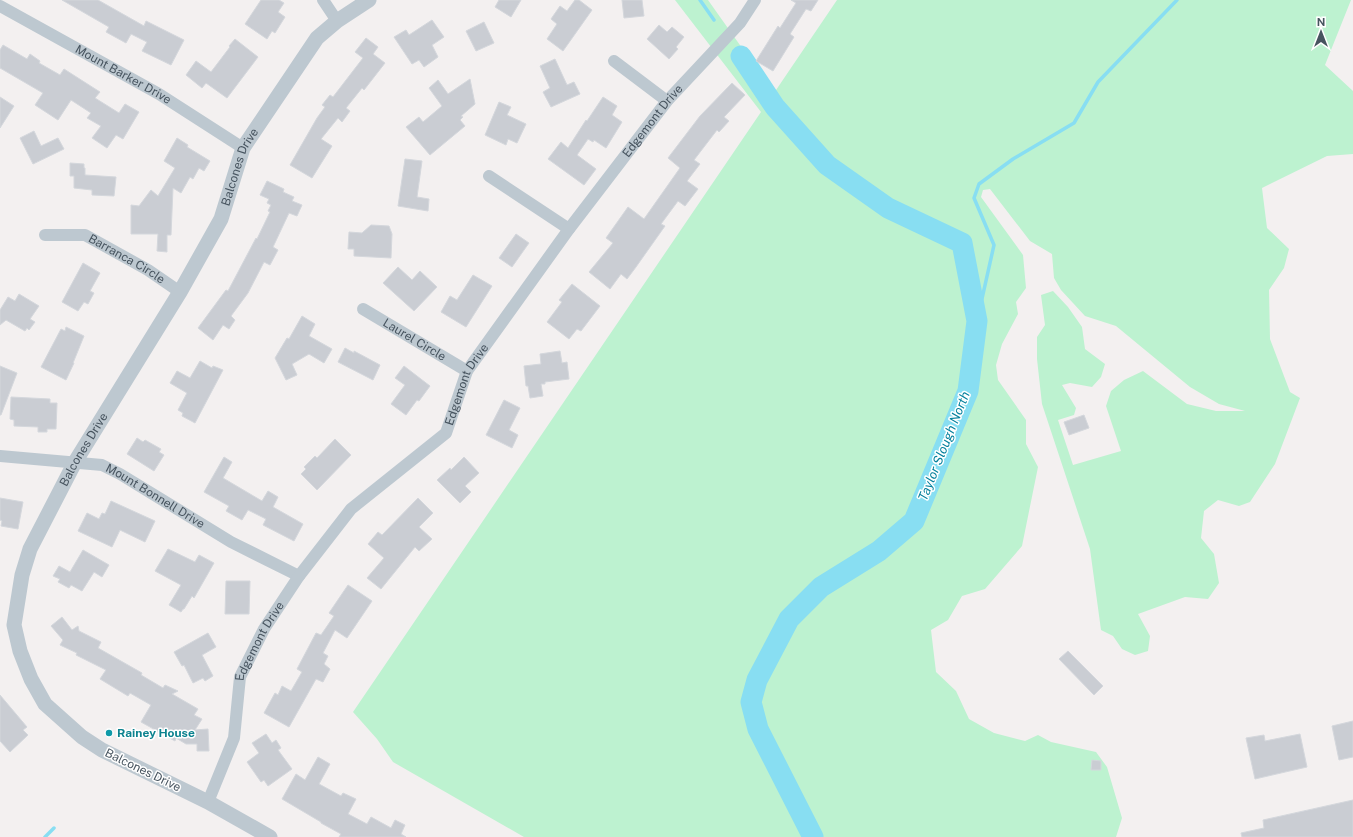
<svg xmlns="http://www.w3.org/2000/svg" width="1353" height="837" viewBox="0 0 1353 837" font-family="'Public Sans',sans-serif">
  <rect width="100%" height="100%" fill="#f3f0f0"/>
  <path fill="#bdf2d0" d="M675,0h33l66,93 63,-93h514l-26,65 28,26v63l-26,2 -65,32 5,40 22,21 -5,19 -15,22 1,49 20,53 10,6 -25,66 -25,38 -11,4 -21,-6 -14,11 -3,27 13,16 5,29 -11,16 -23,-2 -47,17 12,22 -2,15 -13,4 -13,-6 -9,-13 -12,-6 -11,-81 -48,-145 -5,-45v-22l8,-12 -4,-30 12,-4 15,16 14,20 3,22 20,15 -4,13 -9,10 -22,-4 -8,2 14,23 -2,7 -16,5 15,45 48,-14 -15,-45 5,-15 13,-11 19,-9 44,33 29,7h29l-26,-7 -29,-17 -74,-61 -31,-10 -24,-26 -7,-12 -2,-24 -22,-13 -40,-52 -7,1 -2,7 42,58 3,33 -10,14 2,12 -16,30 -6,21 2,15 28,40v24l12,23 -16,79 -37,43 -23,7 -14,24 -17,10 5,42 20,19 13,28 25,14 31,8 13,-6 13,7 45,10 11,15 15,51 -6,19h-592l-131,-75 -16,-23 -24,-27 408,-600z"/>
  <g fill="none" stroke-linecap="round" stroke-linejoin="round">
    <path stroke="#88def2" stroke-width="3.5" d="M700,0l14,20
      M977,321l17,-76 -20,-47 5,-14 34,-25 61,-36 24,-41 79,-82
      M45,837l9,-9"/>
    <path stroke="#88def2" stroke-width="21" d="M741,56l34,51 52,58 61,43 74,35 15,78 -9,70 -54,130 -35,30 -58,36 -32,32 -32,61 -6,22 7,27 55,108"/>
  </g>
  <path fill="#cacdd3" stroke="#d4d7dc" d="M62,0h36l46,26 2,-5 38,19 -13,25 -29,-14 5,-9 -16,-8 -5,9 -20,-11 3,-5z
    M261,0h18l5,3 -6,9 7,5 -10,16 -3,-2 -5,8 -22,-15z
    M499,0h22l-10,17 -16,-10z
    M575,0h4l13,10 -29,41 -16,-12 10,-15 -6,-5 9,-13 7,5z
    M622,0h20l2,16 -20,2z
    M791,0h27l-7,11 -5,-2 -16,25 4,3 -21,34 -17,-10 22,-35 2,2 16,-25z
    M432,20l12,17 -12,8 6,12 -14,10 -5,-7 -7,4 -18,-27 12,-7 3,5z
    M484,22l10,21 -18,8 -10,-20z
    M659,25l8,7 5,-5 12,10 -8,10 2,2 -9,10 -22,-20z
    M366,38l12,9 -5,7 12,9 -21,27 -2,-2 -16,20 4,3 -8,11 -4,-4 -17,21 11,7 -20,32 -22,-13 27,-47 8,-11 -3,-2 8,-10 3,2 30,-39 -8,-6z
    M235,39l23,18 -31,41 -21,-15 -4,5 -16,-13 10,-14 15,11 19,-25 -1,-1z
    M3,45l24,14 3,-5 10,7 -1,2 21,12 4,-6 36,23 -5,6 24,15 6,-9 14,8 -16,27 -7,-4 -9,13 -15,-10 9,-12 -14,-8 4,-5 -20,-13 -13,20 -23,-15 8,-12 -43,-25v-18z
    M555,59l12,26 7,-3 6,12 -29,13 -8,-15 7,-4 -10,-22z
    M470,79l5,25 -14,12 2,1 -3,3 5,6 -35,29 -24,-28 13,-10 4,5 19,-16 -13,-18 9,-8 10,14z
    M732,83l13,12 -21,22 5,4 -10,11 -2,-2 -23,30 6,4 -13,17 11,8 -13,17 -7,-5 -17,23 4,2 -29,41 -9,12 -6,-5 -11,15 -21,-17 24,-29 -7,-5 22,-31 16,12 36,-51 -12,-10 32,-42z
    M0,97l14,9 -14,22z
    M603,97l14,9 -5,9 10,7 -16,26 -12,-8 -1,2 -5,-3 -11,16 19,14 -12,16 -36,-26 13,-17 7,6 18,-28 1,1z
    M499,102l12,5 -4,8 19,9 -9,19 -9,-4 -2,6 -21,-10z
    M34,131l7,15 17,-8 6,11 -31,15 -13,-26z
    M177,138l11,7 -1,2 23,14 -6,10 -5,-3 -6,11 -3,-2 -9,16 -8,-5 -2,47h-4v17l-10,-1 1,-17h-27v-29l8,1 12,-16 7,6 17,-28 -11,-7z
    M405,159l17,2 -5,36 12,2 -1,12 -30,-5z
    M70,163l14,1v4h1v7l31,2 -2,19 -22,-1v-5l-18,-2v-12h-4z
    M267,181l17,8 -1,3 11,5 -2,4 10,4 -5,11 -8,-3 -16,34 5,3 -8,15 -6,-3 -16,31 -17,23 4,4 -6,9 -6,-4 -10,15 -15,-12 28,-38 2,1 28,-53 1,1 13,-27 -2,-1 3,-6 -4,-2 2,-4 -9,-4z
    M371,225l18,1 3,8 -1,24 -37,-2v-7h-6l1,-17 13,1z
    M516,234l13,9 -17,24 -13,-9z
    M83,263l17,10 -10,18 4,2 -6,11 -4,-2 -6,9 -16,-9z
    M398,267l14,13 8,-9 17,16 -23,24 -31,-28z
    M473,275l19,11 -26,41 -25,-15 9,-16 7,4z
    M572,284l28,22 -19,25 -4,-2 -8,10 -22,-17 15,-20 -3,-2z
    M19,294l20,12 -9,13 5,3 -6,8 -2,-2 -2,3 -19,-11 -6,5v-15l8,-13 7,4z
    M302,316l13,8 -6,12 23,13 -8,14 -15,-9 -17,10 5,11 -11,5 -11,-22 12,-20 2,1z
    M66,327l18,9 -11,27h1l-8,17 -25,-13 20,-38 4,2z
    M345,348l9,5v-2l26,14 -7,15 -35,-18z
    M560,351l2,12 5,-1 2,17 -24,3v2h-4l2,12 -13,2 -2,-12h-2l-2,-20 17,-2 -1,-10z
    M200,361l12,7 1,-2 10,4 -28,53 -13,-7 1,-3 -5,-3 9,-17 -17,-10 7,-12 13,7z
    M0,366l17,7 -16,42h-1z
    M404,366l26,20 -11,15 -2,-1 -11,15 -15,-11 14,-19 -10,-7z
    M11,397l39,2v4h7l-1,26h-9v3h-9v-5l-24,-1v-6l-4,-1z
    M504,400l16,8 -11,22 9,5 -6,13 -26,-13z
    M1084,415l5,13 -20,7 -5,-13z
    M137,438l6,4 2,-2 16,9 -2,3 5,3 -10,16 -27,-17z
    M335,439l16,16 -34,35 -16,-16 5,-5 -2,-2 11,-11 2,2z
    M224,457l8,5 -9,16 39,23 6,-10 10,6 -5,10 30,17 -9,17 -31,-16 3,-6 -18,-9 -6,10 -16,-9 3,-5 -25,-14z
    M464,457l15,16 -14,13 6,6 -11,11 -23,-23 13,-12 1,2z
    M0,498l23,4 -5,27 -17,-3 1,-5 -2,-1z
    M418,498l15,15 -14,14 13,12 -13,12 -4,-4 -34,42 -14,-11 17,-20 -16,-14 10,-12 4,3z
    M111,501l44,20 -10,21 -25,-12 -8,17 -34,-16 9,-18 12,6 3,-6 3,1z
    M168,549l27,13 4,-7 15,8 -20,35 -2,-2 -8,13h-1l-2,3 -12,-7 12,-20 -26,-14z
    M83,550l26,15 -7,12 -8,-5 -12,19 -11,-6 -2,3 -11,-6 2,-3 -7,-3 6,-10 11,6z
    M226,581h24l-1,33h-24z
    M348,585l24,16 -25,37 -12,-8 -12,23 5,3 -4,8 6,5 -7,13 -7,-3 -27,48 -25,-14 11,-20 3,2 4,-9 9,5 11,-19 -5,-3 19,-36 5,2 13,-19 -5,-3z
    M62,617l10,13 6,-4 1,5 22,11 -3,6 44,25 -1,2 22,13 2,-3 13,6 -6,3 26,15 -4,6 8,4 -7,11 13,-1 1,22h-12v-7h-11l-10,-6 -1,3 -34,-19 10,-17 -21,-12 -2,3 -28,-17 6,-9 -30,-15 1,-2 -17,-8 3,-5 -12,-14z
    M208,633l8,14 -14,8 11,21 -8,5 -2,-3 -10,5 -9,-18 -2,1 -8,-14z
    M1068,651l35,35 -9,9 -35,-36z
    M0,695l27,32 -4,3 5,5 -18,17 -10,-11z
    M1353,721v36l-14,3 -7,-34z
    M266,734l6,9 4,-3 5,8 -3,2 14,19 -24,17 -4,-6 -3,2 -14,-20 12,-9 -7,-10z
    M1300,734l7,33 -52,12 -9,-41 18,-3 1,6z
    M318,757l12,7 -11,20 22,12 2,-3 13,6 -8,15 19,10 4,-7 20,11 4,-8 10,5 -4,9 5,3h-67l2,-3 -20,-11v-1l-39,-23 14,-25 9,6z
    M1092,760l9,1v9h-10z
    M1353,800v37h-111l-1,-4 23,-5 -1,-8z"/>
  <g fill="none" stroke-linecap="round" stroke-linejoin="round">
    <g stroke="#bdc8d0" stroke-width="12">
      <path d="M323,0l14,21"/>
      <path id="s1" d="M0,6l159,88 84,54"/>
      <path d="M614,61l53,40"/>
      <path d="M489,176l80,53"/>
      <path id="s2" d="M45,235h40l63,35 32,22"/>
      <path id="s3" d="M363,309l104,62"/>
      <path id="s4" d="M0,456l102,9 18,9 111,68 68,34"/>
      <path id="s5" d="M208,802l26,-64 6,-61 24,-48 35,-53 52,-67 95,-76 21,-62 102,-142 98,-128 73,-78 15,-23"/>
    </g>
    <path stroke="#bdc8d0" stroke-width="15" id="s6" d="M270,837l-62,-35 -106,-52 -20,-13 -37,-33 -14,-25 -11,-28 -6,-26 8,-50 8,-26 45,-87 105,-170 41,-73 22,-71 74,-110 20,-17 32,-21"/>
  </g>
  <circle fill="#0f9aa8" stroke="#fff" stroke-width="1.5" cx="109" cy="733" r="4"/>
  <g text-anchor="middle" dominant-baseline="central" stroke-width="3" stroke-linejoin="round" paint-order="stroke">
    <g font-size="12" fill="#47545f" stroke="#fff">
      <text stroke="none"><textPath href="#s1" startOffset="141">Mount Barker Drive</textPath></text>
      <text stroke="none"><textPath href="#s5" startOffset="831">Edgemont Drive</textPath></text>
      <text stroke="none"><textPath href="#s6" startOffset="863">Balcones Drive</textPath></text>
      <text stroke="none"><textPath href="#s2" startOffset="88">Barranca Circle</textPath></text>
      <text stroke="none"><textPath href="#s3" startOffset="60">Laurel Circle</textPath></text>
      <text stroke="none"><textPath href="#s5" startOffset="507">Edgemont Drive</textPath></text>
      <text stroke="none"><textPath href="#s6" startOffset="539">Balcones Drive</textPath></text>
      <text stroke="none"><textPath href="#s4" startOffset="164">Mount Bonnell Drive</textPath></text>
      <text stroke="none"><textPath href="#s5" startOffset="171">Edgemont Drive</textPath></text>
      <text transform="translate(143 770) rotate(26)">Balcones Drive</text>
    </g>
    <g font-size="12" font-weight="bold" fill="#0d838f" stroke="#fff" text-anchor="start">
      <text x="117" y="733">Rainey House</text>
    </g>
    <g font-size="13" font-style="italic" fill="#05819d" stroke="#fff">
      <text transform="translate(944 446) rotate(-68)">Taylor Slough North</text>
    </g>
  </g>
  <g transform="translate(1321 32)" stroke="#ffffff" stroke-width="3" paint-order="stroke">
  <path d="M0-3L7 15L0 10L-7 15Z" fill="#47545f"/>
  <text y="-6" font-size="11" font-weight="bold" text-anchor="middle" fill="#47545f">N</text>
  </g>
</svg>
